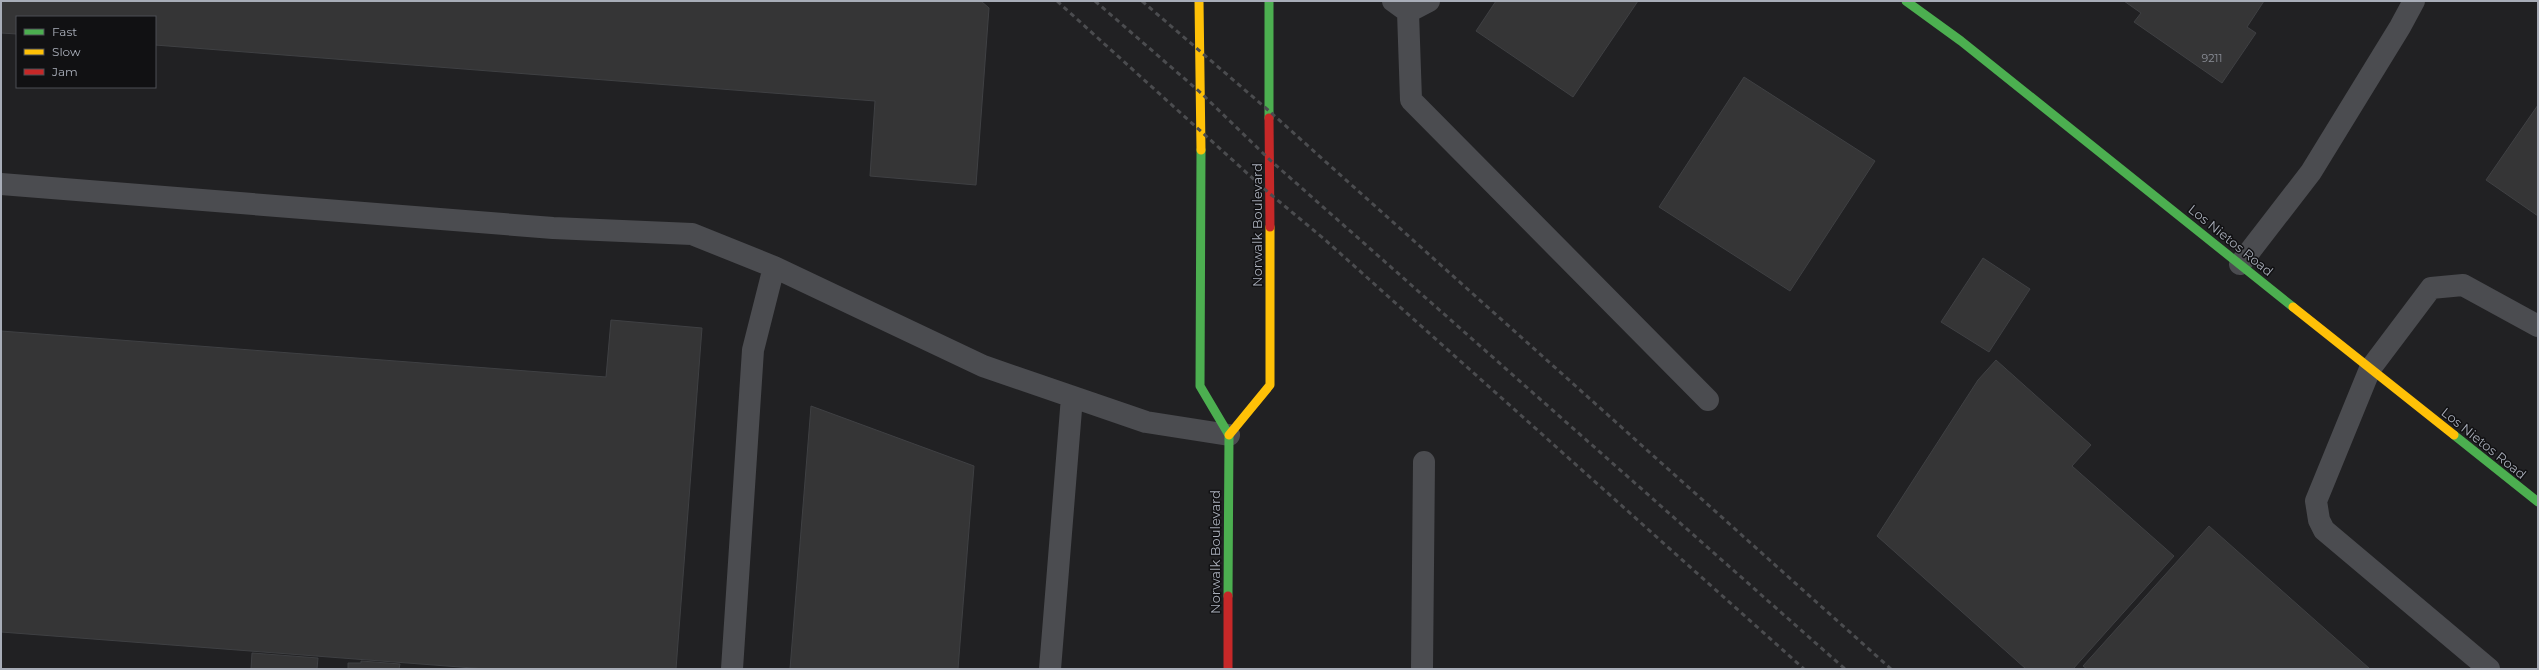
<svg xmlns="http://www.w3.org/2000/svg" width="2539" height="670" viewBox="0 0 2539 670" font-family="Montserrat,sans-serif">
  <rect width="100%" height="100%" fill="#171717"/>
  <path fill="#212123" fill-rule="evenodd" d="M1,1h2537v668h-2537zM17,17h138v70h-138z"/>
  <path fill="#353536" stroke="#3f4043" d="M1,1h980l8,7 -13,177 -106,-9 5,-75 -720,-56v-28h-138v17l-16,-1z
    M1496,1h142l-65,96 -97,-66z
    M2124,1h140l-17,26 9,6 -34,50 -88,-61 7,-9z
    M1744,77l131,84 -85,130 -131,-84z
    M2538,105v111l-52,-36z
    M1983,258l47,31 -41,63 -48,-30z
    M611,320l91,8 -26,341h-190l-485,-37v-301l605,46z
    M1996,360l95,85 -19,21 102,90 -101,113h-47l-149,-133 101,-156z
    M811,406l163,60 -16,203h-168z
    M2209,526l161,143h-283l-4,-3z
    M252,653l66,5 -1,11h-66z
    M361,661l39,3 -1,5h7h-58v-6h13z"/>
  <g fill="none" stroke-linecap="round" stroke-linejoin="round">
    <path stroke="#4b4c50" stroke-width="22" d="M1393,1l15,11 3,88 297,300
      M1408,12l21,-11
      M1,184l552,44 139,6 82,33 209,99 163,56 83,13
      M2240,264l71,-92 89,-145 14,-26
      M732,669l21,-319 21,-83
      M1050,669l22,-272
      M1422,669l2,-207
      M2489,669l-165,-139 -5,-10 -3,-19 54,-132 61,-81 32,-3 75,41"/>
    <path stroke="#4caf50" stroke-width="9" d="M1269,1v117
      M1906,1l55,40 332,266
      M1201,150l-1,236 29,49 -1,161
      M2454,435l84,67"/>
    <path stroke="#ffc107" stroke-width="9" d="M1199,1l2,149
      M2293,307l161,128
      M1229,435l41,-50v-158"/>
    <path stroke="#c62828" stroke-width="9" d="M1269,118l1,109
      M1228,669v-73"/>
    <path stroke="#4b4c4f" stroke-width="3" stroke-dasharray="5 4" stroke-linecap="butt" d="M1057,1l212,192 54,45 481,431
      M1095,1l106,92 69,67 575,509
      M1142,1l126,109 623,559"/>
  </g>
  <g text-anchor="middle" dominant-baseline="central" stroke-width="3" stroke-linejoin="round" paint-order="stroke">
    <g font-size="11" fill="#8b8f98">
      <text x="2212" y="58">9211</text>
    </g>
    <g font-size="13" fill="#a8adb8" stroke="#111113">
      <text transform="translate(1257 225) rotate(-90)">Norwalk Boulevard</text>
      <text transform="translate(2231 240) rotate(39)">Los Nietos Road</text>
      <text transform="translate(2484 443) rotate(39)">Los Nietos Road</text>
      <text transform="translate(1215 552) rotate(-90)">Norwalk Boulevard</text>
    </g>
  </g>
  <rect width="2539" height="670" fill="none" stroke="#a8adb8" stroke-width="4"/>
  <rect x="16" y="16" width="140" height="72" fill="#111113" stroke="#4d4f55"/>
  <rect x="24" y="29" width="20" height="6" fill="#4caf50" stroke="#4d4f55"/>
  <text x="52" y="36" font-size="12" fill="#a8adb8">Fast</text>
  <rect x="24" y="49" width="20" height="6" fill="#ffc107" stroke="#4d4f55"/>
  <text x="52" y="56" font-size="12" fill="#a8adb8">Slow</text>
  <rect x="24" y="69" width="20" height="6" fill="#c62828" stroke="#4d4f55"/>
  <text x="52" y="76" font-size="12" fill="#a8adb8">Jam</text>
</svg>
